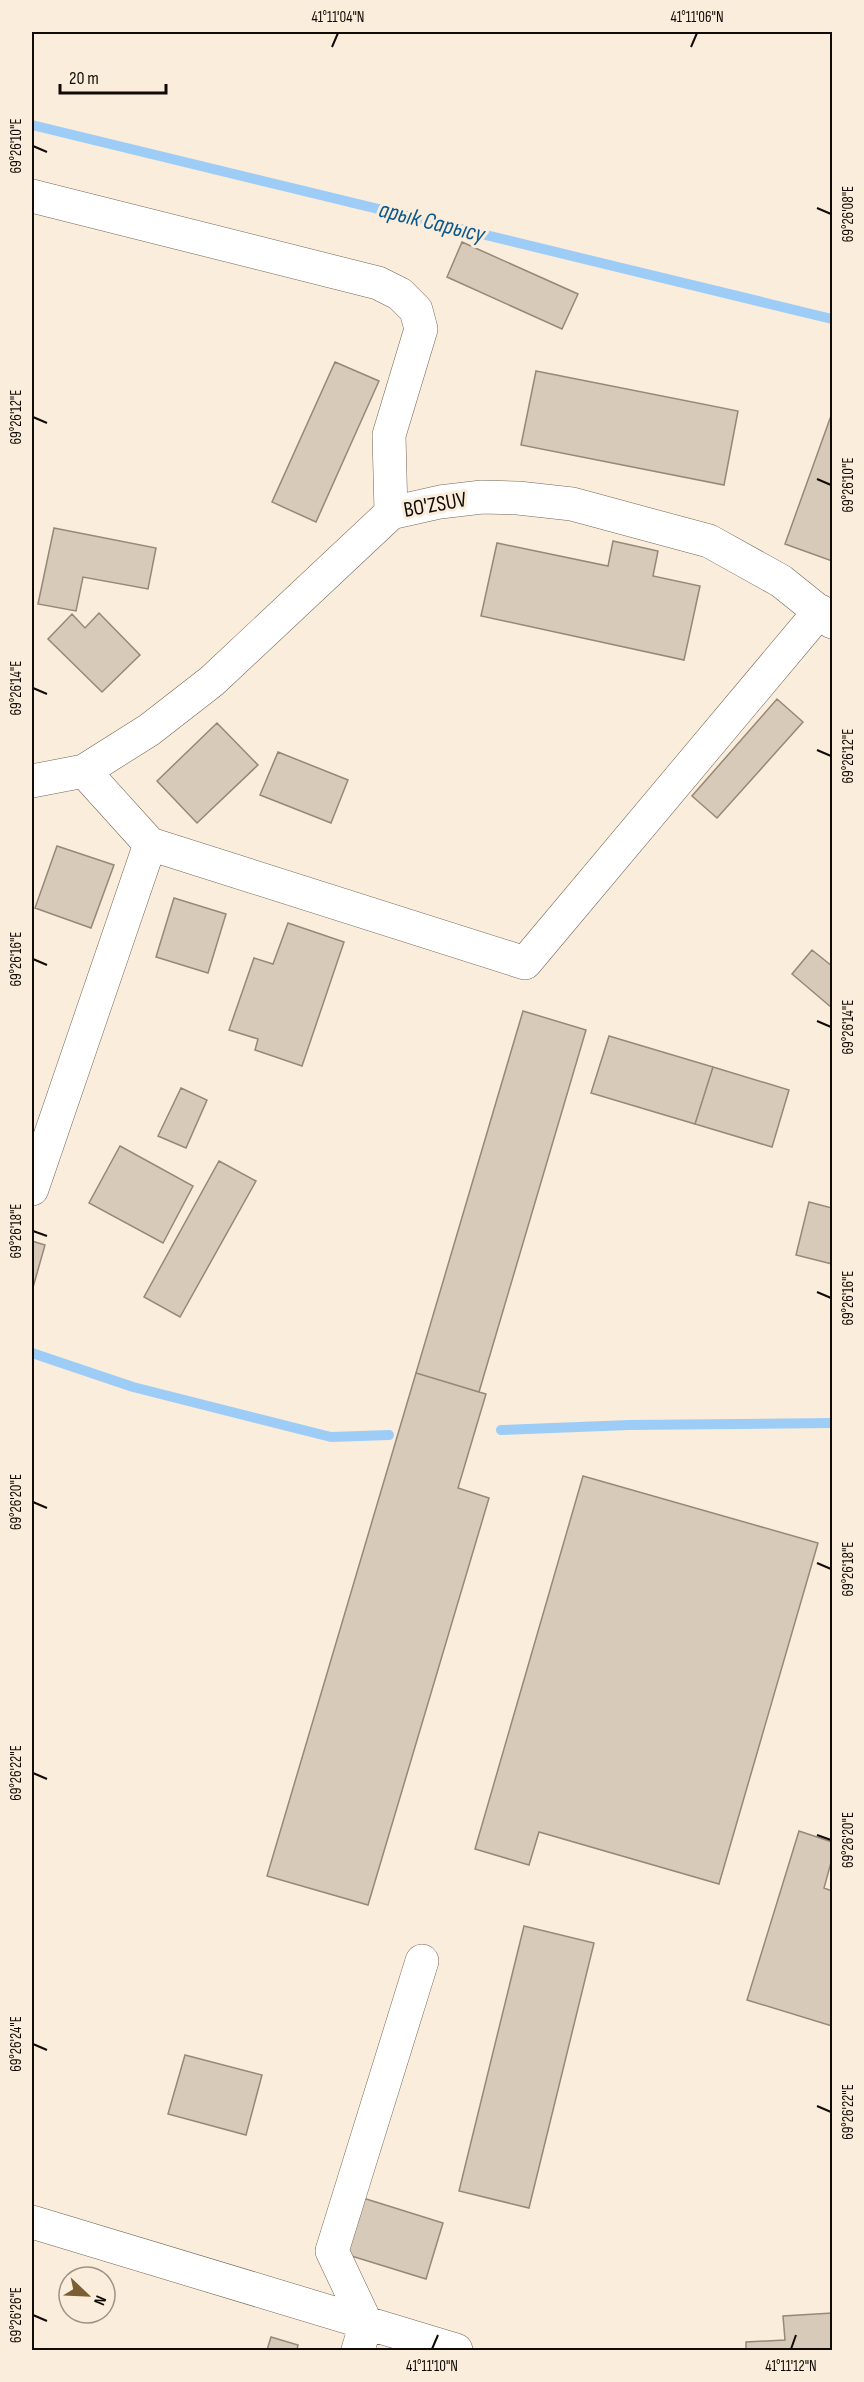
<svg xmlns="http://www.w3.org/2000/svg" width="864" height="2382" viewBox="0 0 864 2382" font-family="'Sofia Sans Condensed',sans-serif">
  <rect width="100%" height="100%" fill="#fbeddb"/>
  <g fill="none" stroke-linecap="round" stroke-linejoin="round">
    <path stroke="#9dcdf7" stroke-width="10" d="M32,125l800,194
      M32,1353l101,34 198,50 58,-2
      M501,1430l128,-5 203,-2"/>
  </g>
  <path fill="#d8cab8" stroke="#968878" stroke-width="1.5" d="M462,242l116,52 -16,35 -115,-52z
    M335,362l44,19 -63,141 -44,-20z
    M536,371l202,40 -14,74 -203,-40z
    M832,413v148l-47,-17z
    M54,528l102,20 -8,41 -65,-12 -7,34 -38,-7z
    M613,541l45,10 -5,25 47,10 -16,74 -203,-44 16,-73 111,23z
    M99,613l41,42 -38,37 -54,-53 24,-25 13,14z
    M777,699l26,23 -86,96 -25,-22z
    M217,723l41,42 -61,58 -40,-42z
    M278,752l70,28 -17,43 -71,-28z
    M57,846l57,19 -23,63 -56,-20z
    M174,898l52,16 -18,59 -52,-16z
    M288,923l56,19 -42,124 -47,-16 3,-11 -29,-9 25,-72 19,6z
    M812,950l20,16v42l-40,-34z
    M523,1011l63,19 -107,362 -63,-19z
    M609,1036l104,31 -18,57 -104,-31z
    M713,1067l76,23 -17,57 -77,-23z
    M181,1088l26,12 -21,48 -28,-12z
    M120,1146l73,40 -30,57 -74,-40z
    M219,1161l37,20 -76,136 -36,-20z
    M809,1202l23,6v56l-36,-9z
    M32,1241l13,4 -13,46z
    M416,1373l70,21 -28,94 31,10 -121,407 -101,-29z
    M583,1476l235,67 -99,341 -180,-52 -10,33 -54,-16z
    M799,1831l33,11v17l-8,29 8,3v135l-85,-26z
    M524,1926l70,17 -65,265 -70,-17z
    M185,2055l77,20 -16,60 -78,-21z
    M363,2198l80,25 -17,56 -81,-25z
    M832,2313v37h-86v-8l39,-2 -2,-24z
    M271,2337l27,8 -1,5h-30z"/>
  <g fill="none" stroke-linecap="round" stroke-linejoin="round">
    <defs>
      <path id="minor" d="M32,196l346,87 22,11 16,16 5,19 -32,106 2,78
        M84,771l66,73 375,119 295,-352
        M32,781l52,-10 65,-41 63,-49 179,-168 49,-11 42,-5 36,1 54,6 137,37 72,40 51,41
        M32,1189l118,-345
        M32,2222l424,128
        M358,2350l8,-27 -34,-72 90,-290"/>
    </defs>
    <use href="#minor" stroke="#726656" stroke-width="34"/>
    <use href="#minor" stroke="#fff" stroke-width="33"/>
  </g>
  <path fill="none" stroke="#100b06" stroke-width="2" d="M332,47l6,-14M691,47l6,-14M33,146l14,6M817,208l14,6M33,417l14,6M817,479l14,6M33,688l14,6M817,750l14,6M33,959l14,6M817,1021l14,6M33,1231l14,5M817,1292l14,6M33,1502l14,6M817,1563l14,6M33,1773l14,6M817,1835l14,5M33,2044l14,6M817,2106l14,6M33,2315l14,6M432,2349l6,-14M791,2349l5,-14"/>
  <g text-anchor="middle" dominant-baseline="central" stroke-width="6" stroke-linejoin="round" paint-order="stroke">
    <g font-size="22" fill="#100b06" stroke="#fbeddb">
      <text transform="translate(435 505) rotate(-10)">BO'ZSUV</text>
    </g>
    <g font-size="24" font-style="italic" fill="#0c598c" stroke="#fbeddb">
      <text transform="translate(432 222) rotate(14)">арык Сарысу</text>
    </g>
  </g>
  <rect width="864" height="2382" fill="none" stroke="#fbeddb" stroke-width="66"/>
  <g transform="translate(87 2295) rotate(113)"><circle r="28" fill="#fbeddb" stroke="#9d9386" stroke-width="1.5"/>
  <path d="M0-4.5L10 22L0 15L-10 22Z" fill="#7b5e32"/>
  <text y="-9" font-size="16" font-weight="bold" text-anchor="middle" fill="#100b06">N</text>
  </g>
  <path d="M60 84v9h106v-9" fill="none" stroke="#100b06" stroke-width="3"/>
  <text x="69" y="84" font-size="18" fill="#100b06" stroke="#fbeddb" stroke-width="4.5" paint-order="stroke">20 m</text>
  <rect x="33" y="33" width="798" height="2316" fill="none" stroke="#100b06" stroke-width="2"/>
  <g font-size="15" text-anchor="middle" fill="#100b06">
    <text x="338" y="22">41°11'04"N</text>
    <text x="697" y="22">41°11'06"N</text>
    <text transform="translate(16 146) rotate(-90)" y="5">69°26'10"E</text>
    <text transform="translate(848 214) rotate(-90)" y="5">69°26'08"E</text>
    <text transform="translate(16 417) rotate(-90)" y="5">69°26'12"E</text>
    <text transform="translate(848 485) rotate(-90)" y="5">69°26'10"E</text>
    <text transform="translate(16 688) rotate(-90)" y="5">69°26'14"E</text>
    <text transform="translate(848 756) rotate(-90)" y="5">69°26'12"E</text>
    <text transform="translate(16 959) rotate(-90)" y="5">69°26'16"E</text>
    <text transform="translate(848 1027) rotate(-90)" y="5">69°26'14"E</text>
    <text transform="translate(16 1231) rotate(-90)" y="5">69°26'18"E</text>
    <text transform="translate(848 1298) rotate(-90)" y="5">69°26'16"E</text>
    <text transform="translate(16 1502) rotate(-90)" y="5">69°26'20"E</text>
    <text transform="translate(848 1569) rotate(-90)" y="5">69°26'18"E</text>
    <text transform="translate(16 1773) rotate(-90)" y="5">69°26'22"E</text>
    <text transform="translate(848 1840) rotate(-90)" y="5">69°26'20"E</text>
    <text transform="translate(16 2044) rotate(-90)" y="5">69°26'24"E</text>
    <text transform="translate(848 2112) rotate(-90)" y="5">69°26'22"E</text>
    <text transform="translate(16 2315) rotate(-90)" y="5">69°26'26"E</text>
    <text x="432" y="2371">41°11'10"N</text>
    <text x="791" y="2371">41°11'12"N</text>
  </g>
</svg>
